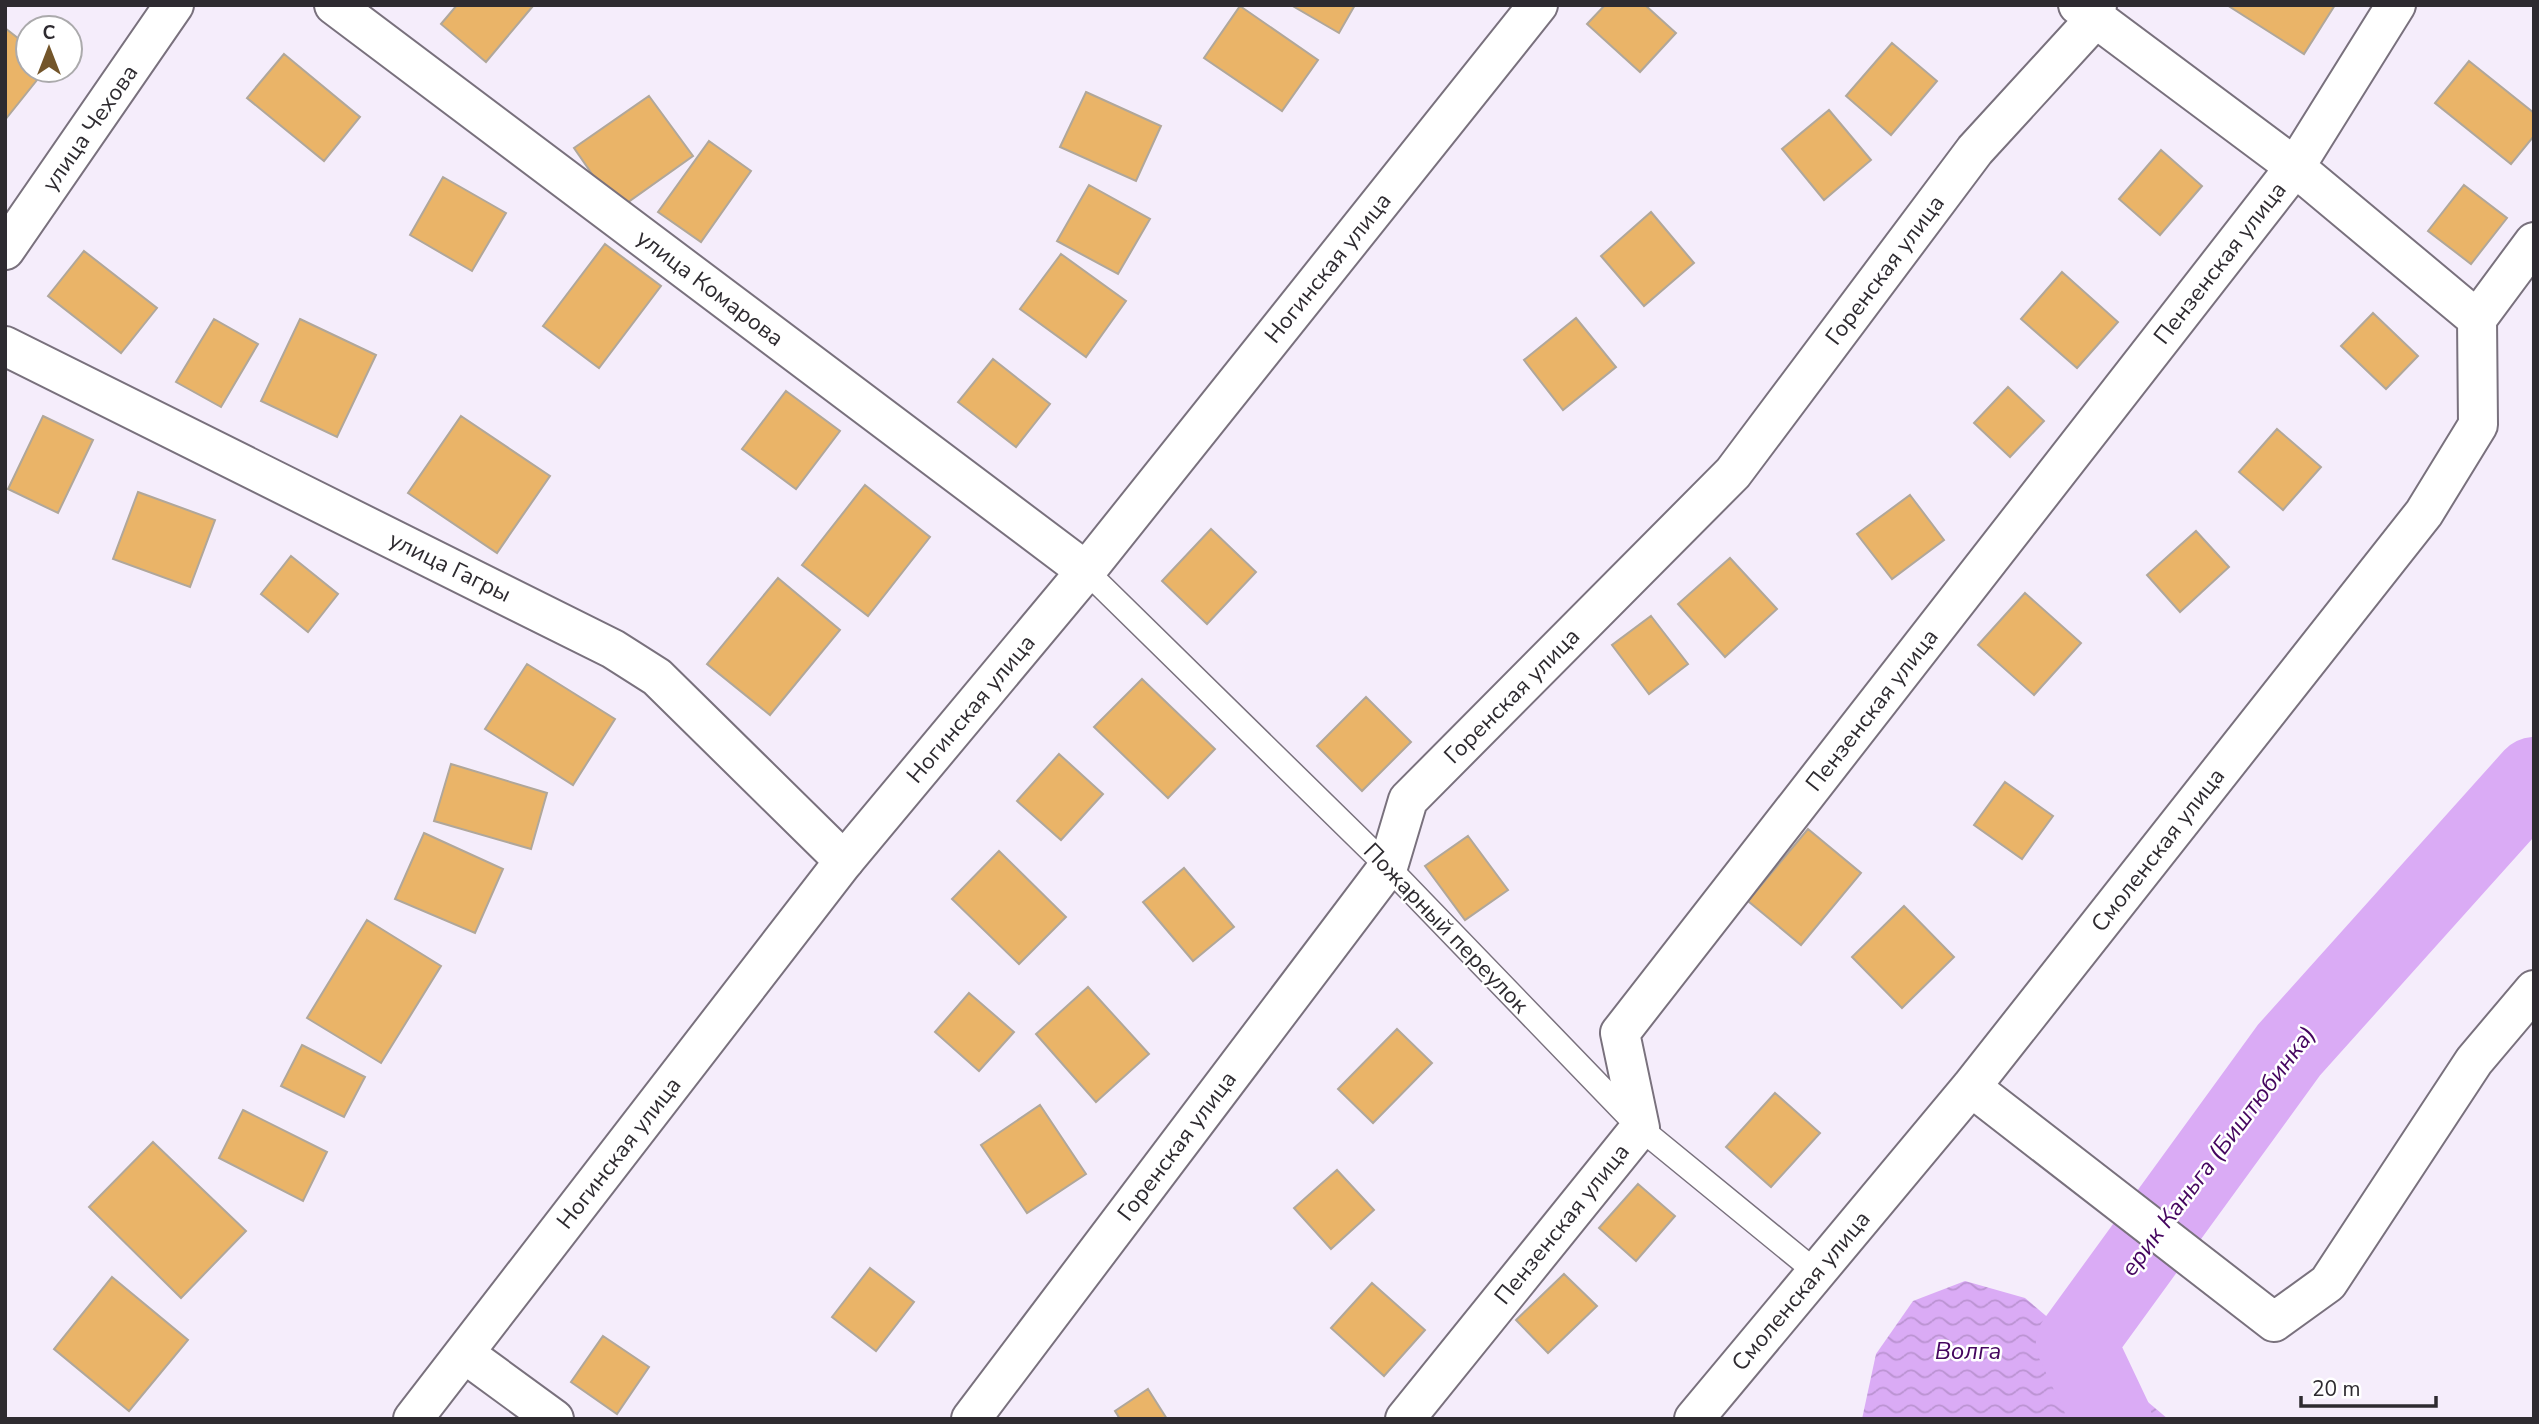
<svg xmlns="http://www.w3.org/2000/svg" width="2539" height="1424" viewBox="0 0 2539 1424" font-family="'Nunito Sans',sans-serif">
  <defs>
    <pattern id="water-waves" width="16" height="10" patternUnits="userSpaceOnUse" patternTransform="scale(1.75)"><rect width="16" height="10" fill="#daabf5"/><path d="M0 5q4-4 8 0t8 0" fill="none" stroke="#bb93d2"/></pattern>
  </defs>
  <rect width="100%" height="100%" fill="#f5edfb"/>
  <path fill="url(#water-waves)" d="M1965,1281l60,17 143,121h-306l14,-65 37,-53z"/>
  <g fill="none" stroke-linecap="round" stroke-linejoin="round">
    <path stroke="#daabf5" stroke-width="80" d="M2112,1419l-36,-76 213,-293 245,-273"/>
  </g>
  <path fill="#eab468" stroke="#b0a79a" stroke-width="2" d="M457,5h75l1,1 -47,56 -45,-38z
    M1291,5h64l-16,28z
    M1605,5h40l31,28 -36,39 -53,-48z
    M2227,5h108l-31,49z
    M1240,6l78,54 -36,51 -78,-53z
    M5,28l23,18v24h17l-40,50z
    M1892,43l45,38 -46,54 -45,-39z
    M284,54l76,63 -36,44 -77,-63z
    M2469,61l65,52v23l-23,28 -76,-61z
    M1086,92l75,34 -25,55 -76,-34z
    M649,96l44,60 -76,54 -43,-62z
    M1829,110l42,50 -47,40 -42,-51z
    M709,141l42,30 -50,71 -43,-30z
    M2161,150l41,36 -42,49 -41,-36z
    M443,177l63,36 -34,58 -62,-36z
    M1089,185l61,34 -32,55 -61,-33z
    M2464,185l43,33 -36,46 -43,-33z
    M1651,212l43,51 -50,43 -43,-50z
    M605,244l56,42 -62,82 -56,-42z
    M84,251l73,57 -36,45 -73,-57z
    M1061,254l65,47 -40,56 -66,-48z
    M2062,272l56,50 -41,46 -56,-49z
    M2373,313l45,43 -32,33 -45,-43z
    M1576,318l40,49 -53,43 -39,-50z
    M214,319l44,25 -37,63 -45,-25z
    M300,319l76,36 -39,82 -76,-36z
    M993,359l57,45 -34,43 -58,-45z
    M2008,387l36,34 -34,36 -36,-34z
    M786,391l54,40 -44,58 -54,-40z
    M43,416l50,24 -35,73 -50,-24z
    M461,416l89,60 -53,77 -89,-60z
    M2277,429l44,38 -38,43 -44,-38z
    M865,485l65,52 -62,79 -66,-51z
    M138,492l77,28 -25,67 -77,-28z
    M1910,495l34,45 -52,39 -35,-45z
    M1211,529l45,43 -49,52 -45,-43z
    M2196,531l33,36 -49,45 -33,-37z
    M291,556l47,38 -30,38 -47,-38z
    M1730,558l47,51 -52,48 -47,-53z
    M778,578l62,52 -70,85 -63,-51z
    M2025,593l56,50 -47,52 -56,-50z
    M1651,616l37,48 -39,30 -37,-49z
    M527,664l88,55 -42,66 -88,-56z
    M1142,679l73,70 -47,49 -74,-71z
    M1366,697l45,45 -49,49 -45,-45z
    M1059,754l44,40 -42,46 -44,-39z
    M451,764l96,29 -16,56 -97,-28z
    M2005,782l48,34 -31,43 -48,-34z
    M1808,829l53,44 -60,72 -53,-44z
    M424,833l79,36 -28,64 -80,-34z
    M1468,836l40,54 -43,30 -40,-54z
    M999,851l67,66 -47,47 -67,-65z
    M1184,868l50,59 -41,34 -50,-59z
    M1904,906l50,51 -52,51 -50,-51z
    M367,920l74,46 -60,97 -74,-45z
    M1088,987l61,67 -53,48 -60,-68z
    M969,993l45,39 -35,39 -44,-39z
    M1397,1029l35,34 -59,60 -35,-34z
    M302,1045l63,32 -21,40 -63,-31z
    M1775,1093l45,40 -49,54 -45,-40z
    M1040,1105l46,69 -59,39 -46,-68z
    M243,1110l84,42 -24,49 -84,-43z
    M153,1142l93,89 -65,67 -92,-91z
    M1337,1170l37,40 -43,39 -37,-41z
    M1638,1184l37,32 -39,45 -37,-33z
    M870,1268l44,34 -38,49 -44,-34z
    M1564,1274l33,32 -49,47 -32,-33z
    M112,1277l76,63 -59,71 -75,-62z
    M1372,1283l53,47 -41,46 -53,-48z
    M603,1336l46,31 -32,47 -46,-32z
    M1148,1389l19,30h-47l-5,-8z"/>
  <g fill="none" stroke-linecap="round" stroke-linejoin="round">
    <defs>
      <path id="lane" d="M1086,571l302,296 252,261 176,144"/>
      <path id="street" d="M334,5l752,566
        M2078,5l217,162 182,152
        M5,250l169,-245
        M5,346l608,303 44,28 187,184
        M1971,1087l303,235 54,-39 146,-222 60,-71
        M465,1354l89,65
        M971,1419l417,-552 20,-67 325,-327 242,-323 120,-131 2,-14
        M1405,1419l235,-291 -20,-95 675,-866 101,-162
        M1694,1419l277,-332 453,-574 54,-88 -1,-106 57,-77"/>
      <path id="primary" d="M413,1419l431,-558 242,-290 452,-566"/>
    </defs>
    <use href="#lane" stroke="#79717d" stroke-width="26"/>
    <use href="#street" stroke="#79717d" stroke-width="42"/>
    <use href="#primary" stroke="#79717d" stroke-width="42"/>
    <use href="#lane" stroke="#fff" stroke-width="23"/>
    <use href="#street" stroke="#fff" stroke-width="38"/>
    <use href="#primary" stroke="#fff" stroke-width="38"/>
  </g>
  <g text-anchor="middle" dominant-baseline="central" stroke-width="5" stroke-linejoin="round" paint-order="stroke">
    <g font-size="23" fill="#2e2b30" stroke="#fff">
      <text transform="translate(90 128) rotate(-55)">улица Чехова</text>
      <text transform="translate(2220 263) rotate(-52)">Пензенская улица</text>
      <text transform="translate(1328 268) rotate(-51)">Ногинская улица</text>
      <text transform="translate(1885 270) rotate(-53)">Горенская улица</text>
      <text transform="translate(710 288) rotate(37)">улица Комарова</text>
      <text transform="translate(450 567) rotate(26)">улица Гагры</text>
      <text transform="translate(1512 696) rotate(-45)">Горенская улица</text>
      <text transform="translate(971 709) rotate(-50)">Ногинская улица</text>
      <text transform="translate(1872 710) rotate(-52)">Пензенская улица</text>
      <text transform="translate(2158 850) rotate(-52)">Смоленская улица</text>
      <text transform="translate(1446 928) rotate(46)">Пожарный переулок</text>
      <text transform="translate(1177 1146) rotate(-53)">Горенская улица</text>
      <text transform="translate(619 1153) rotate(-52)">Ногинская улица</text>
      <text transform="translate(1562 1224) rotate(-51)">Пензенская улица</text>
      <text transform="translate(1801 1291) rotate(-50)">Смоленская улица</text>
    </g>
    <g font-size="24" font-style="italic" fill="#45055f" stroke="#fff">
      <text transform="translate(2218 1151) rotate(-53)">ерик Каньга (Биштюбинка)</text>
      <text x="1968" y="1351">Волга</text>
    </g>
  </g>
  <rect width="2539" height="1424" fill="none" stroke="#2e2b30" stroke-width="14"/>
  <g transform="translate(49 49)"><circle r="33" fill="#ffffff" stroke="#abaaac" stroke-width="2"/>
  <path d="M0-5L12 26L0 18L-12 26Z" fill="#73552a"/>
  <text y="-10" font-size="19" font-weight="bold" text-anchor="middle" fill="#2e2b30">С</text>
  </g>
  <path d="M2301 1396v10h135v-10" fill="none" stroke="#2e2b30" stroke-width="3.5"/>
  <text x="2312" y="1396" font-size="21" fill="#2e2b30" stroke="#ffffff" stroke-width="5" paint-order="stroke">20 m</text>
</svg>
